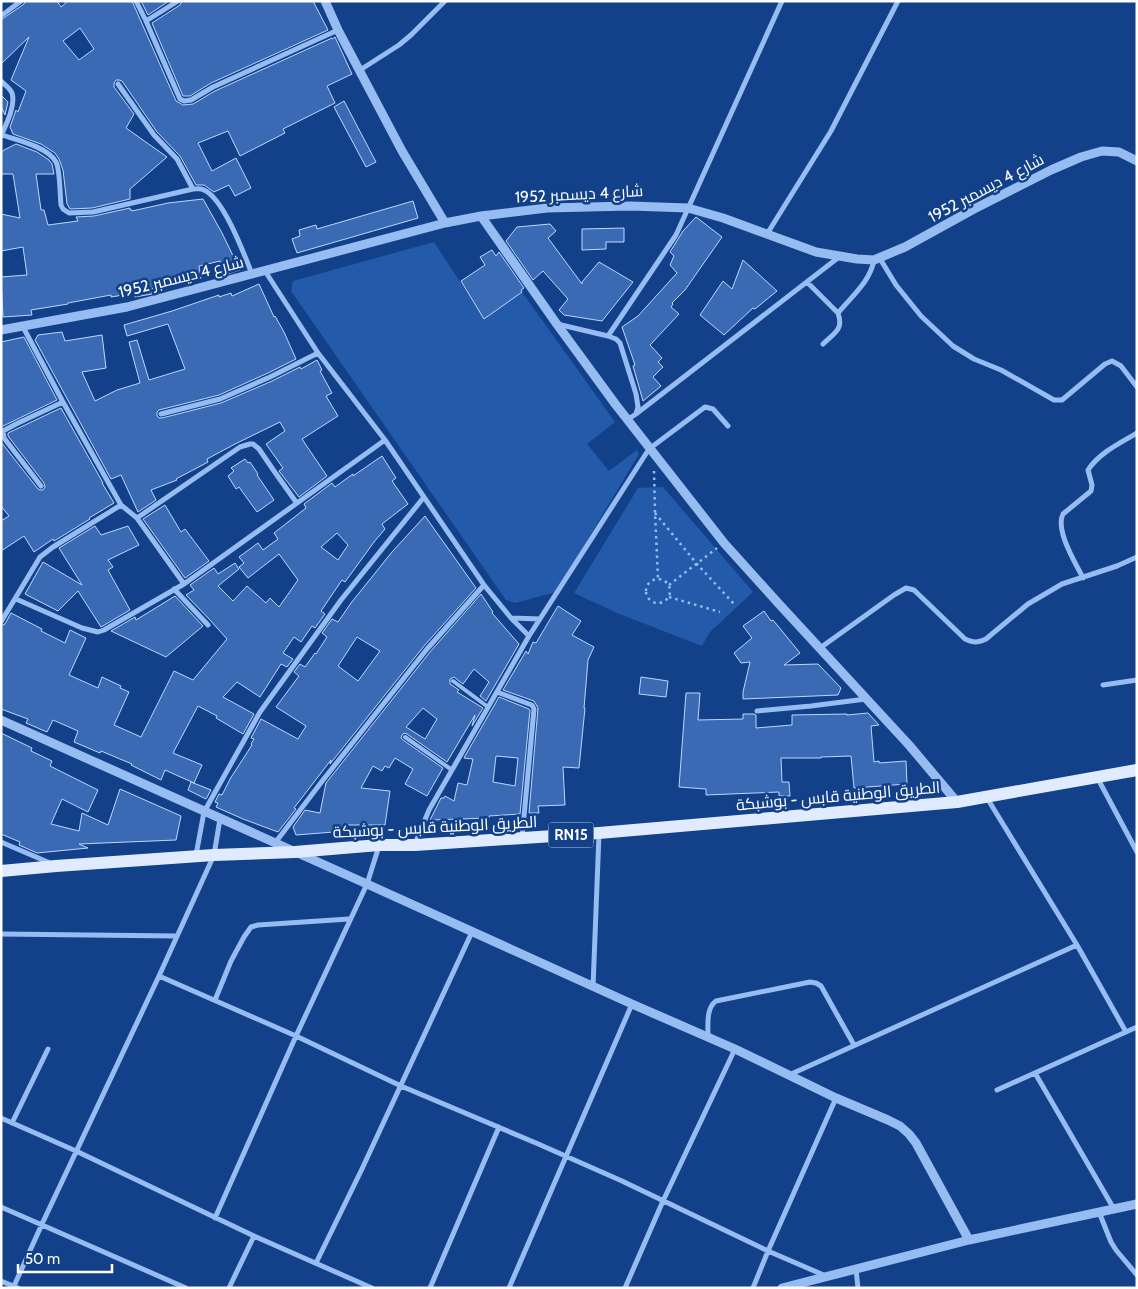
<svg xmlns="http://www.w3.org/2000/svg" width="1138" height="1289" viewBox="0 0 1138 1289" font-family="Cabin,Cairo,sans-serif">
  <rect width="100%" height="100%" fill="#12418a"/>
  <path fill="#235aa9" d="M434,242l50,76 38,-26 93,130 -28,22 22,27 28,-21 2,4 -83,138 -41,11 -9,-3 -215,-309 2,-10z
    M663,487l90,105 -43,40 -8,14 -85,-33 -43,-20 64,-105z"/>
  <path fill="#3a6ab3" stroke="#bed7fc" fill-rule="evenodd" d="M25,1h32l4,6 7,-6h64l44,100 7,4 10,-1 22,-13 117,-53v1l3,-2 17,37 -25,12 8,17 -52,26 2,4 -45,23 -12,-25 -30,12 14,28 24,-13 15,30 -16,8 -6,-11 -15,7 -10,-7h-8l-16,-29 -23,-24 -35,-51 -3,-1h-3l-2,3v4l20,27 -8,14 41,29 -37,32v10l-38,9 -22,1 -3,-5 -4,-34 -4,-11 -4,-6 -14,-9 -28,-10 -3,-7 6,-17 2,2 8,-21 -15,-11 18,-43 -28,27v-44l23,-16zM80,28l14,21 -15,11 -16,-19z
    M141,1h28l-21,14z
    M182,1h131l15,29 -117,53 -21,13h-7l-31,-73 28,-18z
    M1,95l7,7 -3,13 -4,-9z
    M344,101l32,61 -10,5 -32,-60z
    M16,144l21,8 12,8 3,4 2,10h-18l5,36h3l4,15 30,-4 -2,-4 18,-1 36,-8v2h2v1l36,-8 35,-4 19,34 18,37 -16,5 -4,-14 -21,5 2,12 -50,11 1,5 -17,3v-4l-24,4v-2l-43,8v1l-37,6 1,5 -29,2 -2,-40 26,-2 -4,-28 -22,4v-37l19,4 -7,-44h-12v-21l3,-3z
    M413,201l5,17 -121,35 -5,-14 8,-3 -1,-6 17,-5 1,4z
    M696,217l26,20 -37,53 -13,13 1,1 -2,3 8,7 -29,31 12,13 -4,4 5,5 -10,10 8,9 -18,15 -10,-35 2,-1 -13,-38 16,-11 39,-43 -7,-8 4,-9 -4,-4 13,-21z
    M550,224l6,7 -8,7 34,46v-2l17,-20 34,20 -31,39 -38,-6 -5,-5 9,-11 -25,-28 -10,9 -27,-39 11,-14z
    M624,228v14h-18v7l-24,1v-21z
    M492,250l4,6 3,-4 25,36 -3,2 1,2 -38,27 -23,-38 24,-16 -5,-8z
    M743,260l34,31 -22,18 -2,-1 -29,27 -24,-20 23,-34 9,8z
    M259,284l15,33 1,-1 9,16 12,27 -28,14 -49,22 -60,15 -2,2v4l2,2h3l59,-15 51,-22 28,-14 1,2 16,-9 5,10 -2,1 12,22 -6,3 12,20 -36,23 25,37 -28,21 -20,-26 4,-3 -17,-24 19,-13 -5,-9 -45,22 -28,15 1,3 -32,17 1,1 -26,10 5,10 -18,12 -17,-37 -10,4 -76,-139 3,-5 24,-3 3,9 37,-6 4,33 -24,4 13,29 22,-11 23,-7 -11,-41 8,-2 12,40 36,-11 -17,-45 -41,12 -3,-11 48,-14 47,-16v2l12,-4 1,3z
    M24,337l33,63 -56,27v-85z
    M61,408l42,75h-1l12,20 -25,15 1,1 -36,22 -1,-2 -19,13 -10,-16 -23,15v-30l8,-5 -8,-10v-64l37,47 2,1h3l2,-3 -1,-4 -36,-47v-3z
    M382,456l14,22 -4,3 16,23 -26,20 3,5 -11,13 -29,40 -3,-2 -21,31 4,3 -10,14 -3,-2 -11,16 -7,-5 -11,16 10,6 -6,8 -6,-3 -21,33 -23,-15 -14,15 31,17 -11,20 -27,-16 1,-2 -19,-10 -25,47 29,12 -8,18 -29,-13 -4,10 -30,-15 1,-1 -31,-13 -1,2 -26,-11 4,-11 -25,-11 -6,12 -21,-9 2,-4 -27,-10v-83l4,-2 6,-11 31,16 -1,2 24,12 5,-13 16,8 -17,37 29,13 4,-11 19,9 -1,2 9,4 -15,33 27,12 33,-66 19,9 34,-41 -17,-19 -24,-25 8,-5 -4,-5 24,-17 4,6 17,-11 4,6 -21,17 15,15 14,-15 19,17 4,-5 9,9 19,-27 -19,-26 -31,24 -9,-11 5,-4 -5,-6 19,-14 5,7 15,-11 -4,-6 32,-25 -2,-4 28,-21 3,4 18,-13v2zM337,533l11,12 -10,15 -17,-13z
    M245,459l3,4 2,-1 8,12 -1,1 17,25 -17,12 -18,-25 -3,2 -8,-13 6,-5 -3,-3z
    M165,505l16,27 4,-3 24,32 -24,17 -42,-59z
    M425,516l51,72 -52,58 -94,118 1,-4 -37,48 2,1 -18,23 -35,-13 -27,-12 2,-4 -3,-1 4,-8 3,1 8,-16 22,-34 -1,-1 3,-5 -3,-1 10,-19 37,20 8,-13 -30,-19 23,-31 -5,-4 6,-8 5,3 10,-14 1,1 11,-17 -5,-4 10,-14 6,3 13,-19 41,-51zM357,637l23,14 -22,30 -20,-15z
    M95,526l6,9 27,-9 11,19 -31,15 5,7 -5,3 22,40 -29,17 -23,-36 -20,20 -33,-17 18,-32 39,23 -23,-37z
    M481,594l12,18 -1,1 27,31 -33,57 -6,-5 9,-14 -15,-13 -11,15 -9,-7 -4,2v5l9,6 -2,2 26,16 -11,18 3,-11 -28,47 -40,-28 -3,-1 -2,2 -1,3 2,2 40,28 -16,28 -22,-12 8,-15 -18,-11 -6,10 -4,-2 -3,5 -9,-5 -12,22 29,3 -5,34h-38l-1,6 -50,4 -3,-8 12,-17 15,3 6,-30 104,-131zM423,708l14,11 -12,20 -19,-12z
    M175,596l28,30 -37,31 -55,-26 24,-14 1,3z
    M558,606l23,15 -9,14 22,12 -6,13 -4,48h1l-6,60 -16,-1 2,38 -27,1 1,7h-10l9,-105 -4,-7 -31,-11 23,-39 2,3 5,-12 3,1z
    M764,611l7,10 2,-1 27,33 -16,12 34,-1 23,24 -3,7 -95,4v-7l7,-30 -9,1 -7,-10 18,-15 -9,-12z
    M641,677l27,4 -2,16 -27,-3z
    M686,693h14l-2,27 45,-1v-5h11l2,1v13l36,-3v-10l55,-1v1l21,-2 11,12 -8,1 3,36 5,-1v2l27,-2 1,23 -53,4 -3,-32 -30,1v1h-40l1,24h7l1,14h-11v-4l-73,3v-6l-27,-2z
    M499,697l30,12 1,1 -10,104 -31,2v2l-59,2 11,-22h3l1,-2 9,5 4,-18 9,2 6,-26 -9,-1 1,-2zM496,756l22,2 -3,28 -22,-4z
    M1,733l31,15 -1,3 21,10 -2,5 48,24 -10,22 -26,-13 -11,25 28,7 3,-18 26,12 12,-36 61,27 -5,24 -97,4 9,4 -51,5 -18,-8 1,-3 -19,-8z
    M191,782l20,8 -5,9 -18,-9z"/>
  <g fill="none" stroke-linecap="round" stroke-linejoin="round">
    <path stroke="#97bcf1" stroke-width="2.5" stroke-dasharray="2.5 4" stroke-linecap="butt" d="M654,471l1,41 3,67
      M655,513l42,51 37,40
      M646 591a12 12 0 1 1 24 0a12 12 0 1 1-24 0Z
      M669,585l48,-37
      M669,597l51,15"/>
    <path stroke="#97bcf1" stroke-width="4" d="M453,681l35,26
      M405,737l47,33"/>
    <path stroke="#97bcf1" stroke-width="5" d="M136,1l10,20 34,78 4,2 7,-1 22,-13 125,-57
      M1,16l20,-15
      M146,21l32,-20
      M360,70l39,-25 12,-10 34,-34
      M1,81c4,4 9,7 11,12 4,12 -6,32 -11,43
      M118,84l36,51 23,24 16,30
      M2,135c15,5 46,12 54,27 4,7 4,33 5,43l2,4 6,4 24,-1 100,-23c4,0 8,-1 11,1 20,9 40,64 48,84
      M767,234l64,-103 67,-130
      M879,257l17,28 25,31 32,30 21,13 27,11 53,30h8l43,-36 7,-3 9,5 16,21
      M265,271l53,82 67,87 99,145 27,33 18,18
      M807,282l31,31c6,17 -4,20 -15,31
      M838,313c14,-17 32,-31 36,-53
      M557,324l51,12 8,3 4,4 16,51 2,13 -2,7 -9,6
      M23,327l40,75 58,103
      M608,336l68,-101 106,-234
      M161,414l59,-15 50,-22 48,-24
      M636,414l203,-157
      M41,486l-37,-48 -1,-7 13,-7 47,-22
      M137,518l103,-71 10,-3h3l6,5 15,22 22,31
      M1083,578c-8,-16 -28,-48 -20,-64l28,-23 1,-6 -4,-15c11,-17 32,-27 49,-37
      M174,589l34,36
      M16,599l66,29 16,4 6,-2 80,-46 201,-144
      M512,618l28,1
      M1,622l39,-65 13,-10 68,-42 16,13 47,66
      M820,648l74,-53 12,-7 8,2 51,49c9,4 12,4 21,0l42,-35 34,-20 55,-18 20,-9
      M1103,685l34,-5
      M497,692l32,12 3,1 2,4 -12,129
      M757,711l54,-5 55,-7
      M1097,777l40,75
      M987,798l90,147 49,87
      M1,842l49,21
      M275,843l48,-63 104,-131 57,-64
      M415,844l14,-34 100,-174 120,-187 56,-42 8,2 15,17
      M196,855l8,-43 56,-100 81,-112 83,-103
      M1,934l176,2
      M159,976l137,60 105,50 135,57 86,38 146,70 58,25
      M593,987l6,-153
      M215,1000l16,-39 13,-24 7,-10 7,-2 91,-6
      M708,1037c0,-12 -2,-29 8,-36l94,-19 6,1 5,3 33,59
      M1035,1073l79,136
      M789,1075l288,-130
      M997,1090l140,-63
      M1,1118l75,33 178,85 118,52
      M12,1123l36,-74
      M1,1207l185,81
      M1099,1212l12,30 5,8 21,25
      M215,1218l81,-182 71,-152 12,-38
      M316,1263l45,-92 111,-239
      M856,1269l2,19
      M1,1281l17,7
      M14,1286l28,-62 117,-248 55,-121 6,-36
      M229,1288l25,-52
      M430,1288l69,-161
      M509,1288l123,-284
      M625,1288l38,-87 72,-152
      M753,1288l15,-37 68,-153"/>
    <path stroke="#97bcf1" stroke-width="9" d="M325,1l13,29 64,121 43,72
      M481,216l75,107 60,82 108,138 55,61 130,141 48,57
      M1,330l126,-23 318,-84 36,-7 66,-8 83,-2 58,2 35,10 93,34 41,7 17,1 31,-13 69,-38 77,-39 30,-13 21,-6 17,1 18,9
      M1,720l366,164 265,120 103,45 101,49 52,22 12,6 9,8 7,9 53,97
      M782,1288l187,-48 168,-36"/>
    <path stroke="#e1ebff" stroke-width="12" d="M1,871l55,-5 158,-11 81,-3 84,-7h36l184,-12 358,-31 180,-32"/>
  </g>
  <g text-anchor="middle" dominant-baseline="central" stroke-width="5" stroke-linejoin="round" paint-order="stroke">
    <rect fill="#12418a" stroke="#b8c6dc" stroke-width="1" x="548.5" y="822.5" width="45" height="25" rx="4"/>
    <g font-size="15" font-weight="bold" fill="#fff">
      <text x="571" y="835">RN15</text>
    </g>
    <g font-size="16" fill="#fff" stroke="#12418a">
      <text transform="translate(986 188) rotate(-28)">شارع 4 ديسمبر 1952</text>
      <text transform="translate(579 194) rotate(-3)">شارع 4 ديسمبر 1952</text>
      <text transform="translate(181 277) rotate(-14)">شارع 4 ديسمبر 1952</text>
      <text transform="translate(838 796) rotate(-5)">الطريق الوطنية قابس - بوشبكة</text>
      <text transform="translate(435 827) rotate(-3)">الطريق الوطنية قابس - بوشبكة</text>
    </g>
  </g>
  <rect width="1138" height="1289" fill="none" stroke="#ffffff" stroke-width="5"/>
  <path d="M18 1264v8h94v-8" fill="none" stroke="#ffffff" stroke-width="2.5"/>
  <text x="25" y="1264" font-size="15" fill="#ffffff" stroke="#12418a" stroke-width="4" paint-order="stroke">50 m</text>
</svg>
